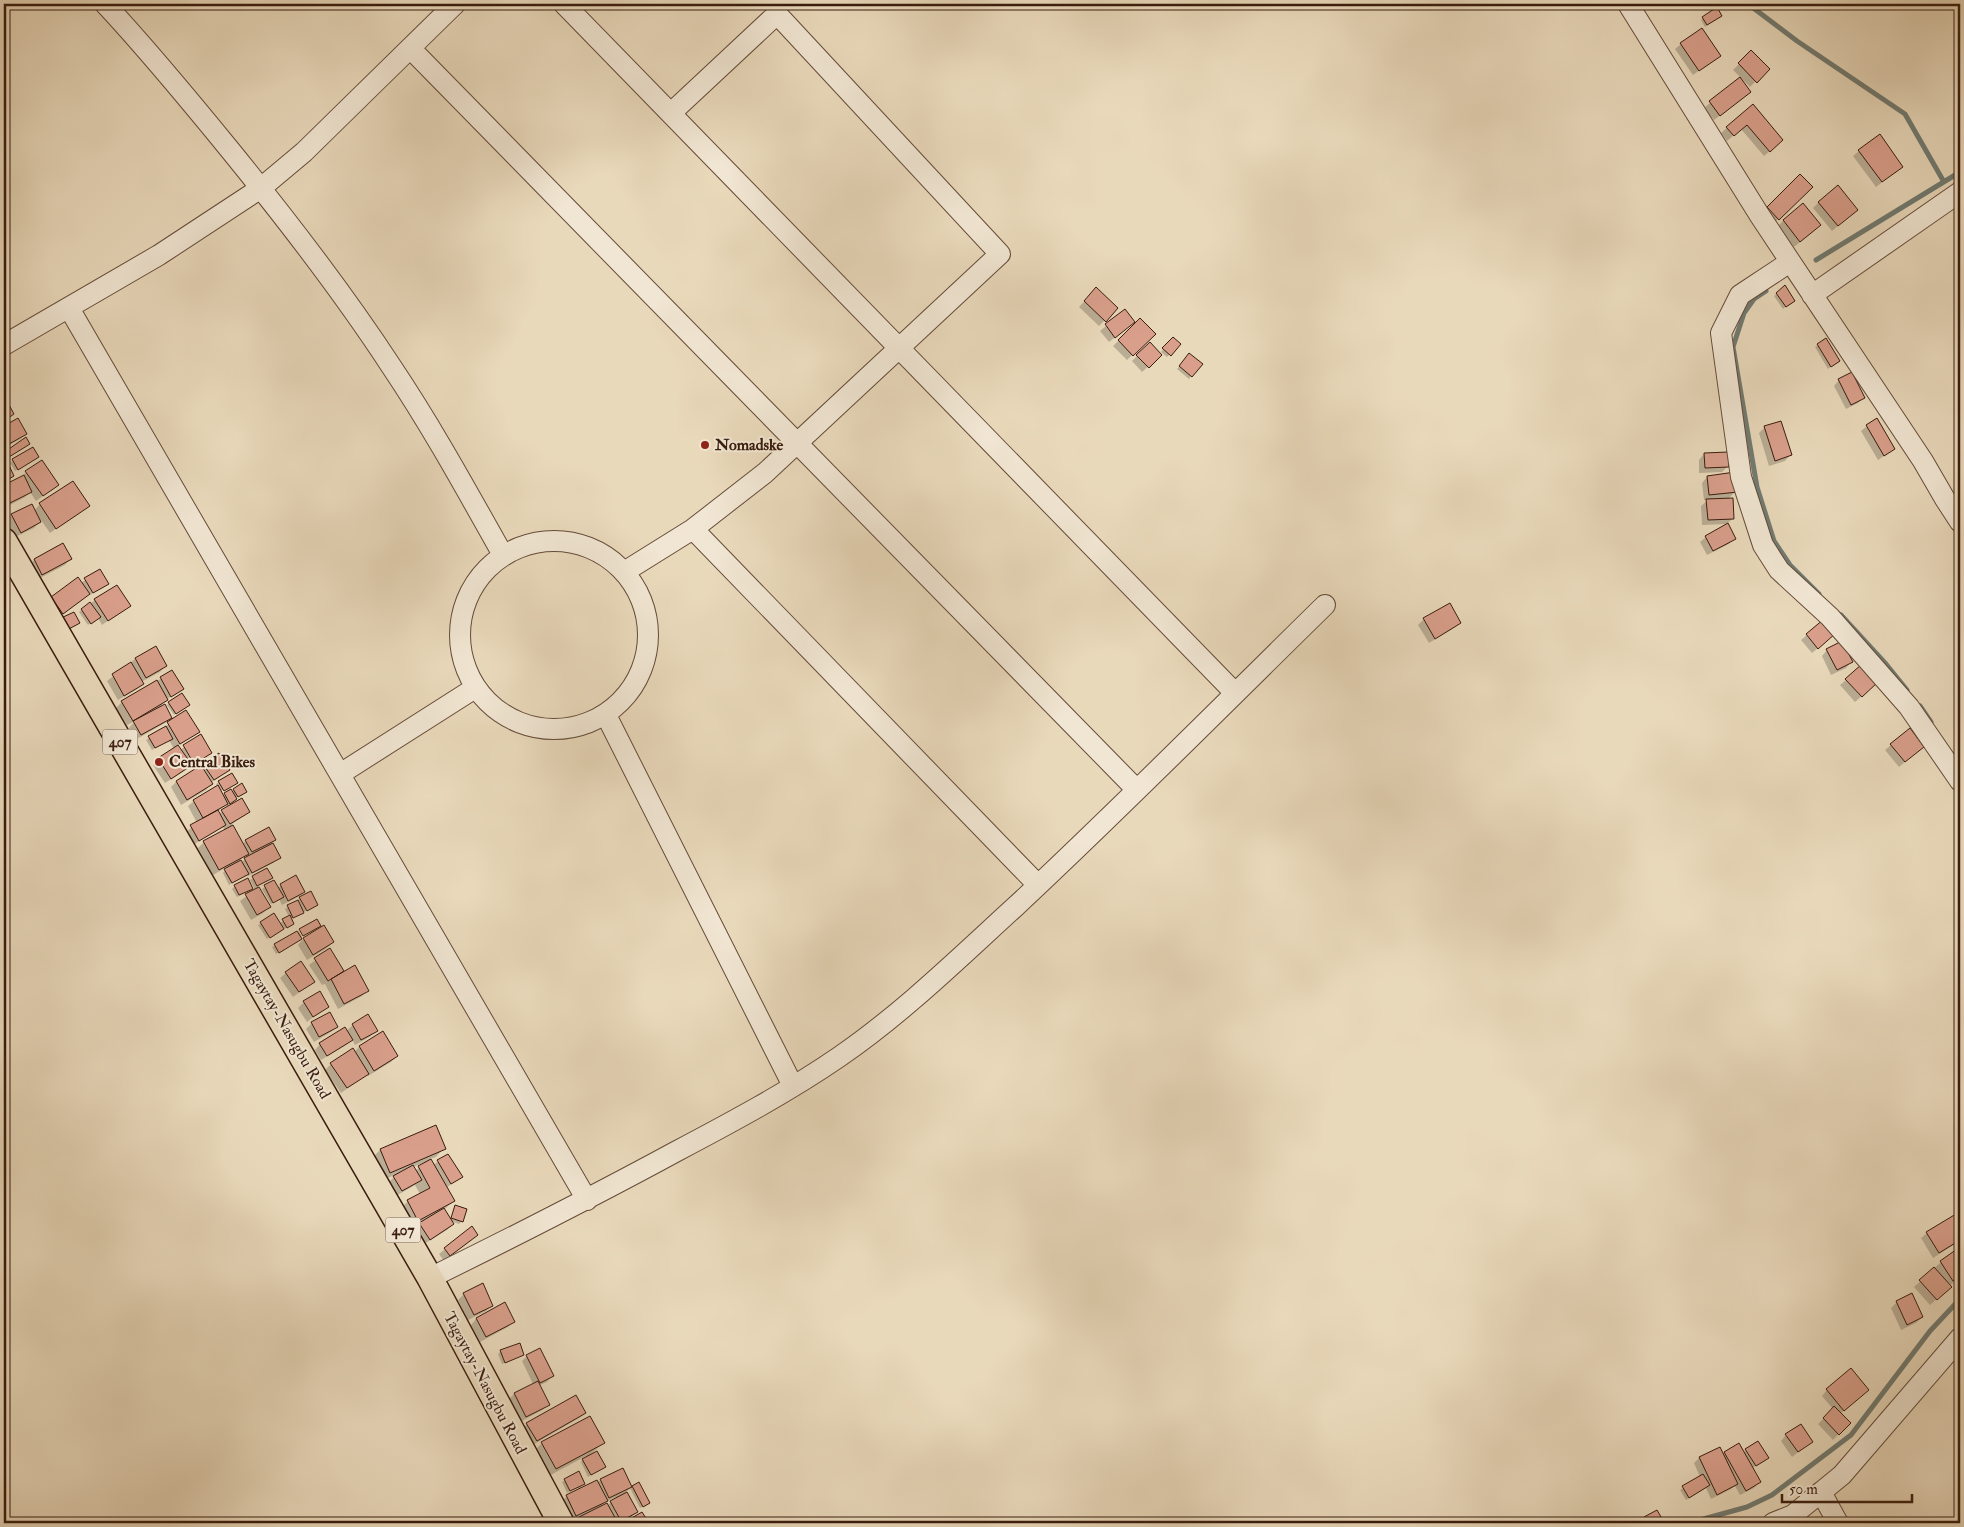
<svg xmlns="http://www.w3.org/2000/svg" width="1964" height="1527" viewBox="0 0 1964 1527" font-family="'IM FELL Double Pica',serif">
  <rect width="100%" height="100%" fill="#e9d9bb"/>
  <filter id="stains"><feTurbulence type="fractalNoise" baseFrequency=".004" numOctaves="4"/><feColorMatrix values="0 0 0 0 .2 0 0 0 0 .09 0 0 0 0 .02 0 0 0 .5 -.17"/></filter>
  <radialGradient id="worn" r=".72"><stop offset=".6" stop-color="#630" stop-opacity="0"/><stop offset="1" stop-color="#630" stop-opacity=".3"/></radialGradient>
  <path fill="#0003" fill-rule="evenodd" d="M1703,18h15l-13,9 -4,-7z
    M1681,44l38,12 -26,19 -18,-26z
    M1751,52l17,17 -18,18 -17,-17z
    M1739,79l5,18 -30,23 -10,-12z
    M1752,106l24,40 -12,10 -23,-27 -14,12 -6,-8z
    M1859,151l43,16 -26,20 -23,-31z
    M1800,176l11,11 -38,37 -11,-11z
    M1819,202l38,8 -25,21 -19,-23z
    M1783,221l31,10 -20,16 -16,-21z
    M1785,287l9,14 -11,8 -9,-13z
    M1096,289l21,19 -18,18 -20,-19z
    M1124,311l4,16 -19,15 -9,-11z
    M1140,320l14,14 -27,26 -14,-14z
    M1173,338l6,6 -12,13 -6,-5z
    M1826,340l10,23 -8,6 -13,-22z
    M1150,343l11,12 -19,17 -10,-11z
    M1187,357l4,19 -2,3 -12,-10z
    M1839,380l24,18 -5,5 -12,6 -12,-23z
    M18,420l8,14 -6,5 -16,9v-20z
    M1867,426l27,23 -16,11 -17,-29z
    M1765,427l25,28 -5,6 -16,5 -10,-33z
    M26,446l-19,12 -3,-4 2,-2z
    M1704,454l23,13 -5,5 -23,1v-13z
    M38,457l-23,14 -5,-8 3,-3z
    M26,472l32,13 -22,16 -6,-9 -5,5 -21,11v-21l16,-8z
    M1707,477l29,14 -8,8 5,19 -6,6 -25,1 -1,-19 7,-6h-4l-2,-17z
    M40,504l48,2 -38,27 -9,-13 -7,8 -19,9 -9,-16 6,-6 22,-4z
    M1706,537l28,1 -5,6 -22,11 -7,-13z
    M70,559l-5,6 -29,15 -7,-15 5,-5z
    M99,571l6,15 -15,9 -1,-1 -32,24 -11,-15 6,-5 29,-15z
    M95,600l34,6 -27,19 -4,-7 -10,7 -9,-13z
    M1424,619l36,4 -6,5 -25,15 -11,-18z
    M1807,635l22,4 -17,14 -11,-13z
    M1827,650l24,12 -5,6 -15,7 -9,-19z
    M135,659l30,7 -5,6 -19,10 1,2 -5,5 -19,11 -11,-19z
    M172,672l8,19 -13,8 -9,10 12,8 -5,6 -30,17 -6,-12 6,-7 -8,4 -11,-17 6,-6z
    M1846,680l25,8 -16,14 -15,-17z
    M169,703l17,4 -12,8 -7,-10z
    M186,712l12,19 -20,15 2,4 20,-14 10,17 -5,5 -40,25 -12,-18 21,-16 -5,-9 -17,10 -6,-10z
    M1891,745l32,2 -24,20 -14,-17z
    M204,765l24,5 -17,13 -5,7 -25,15 -10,-18 5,-5z
    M219,782l16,1 -18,10 6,3 11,-6 9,4 -8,4 -6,8 20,6 -17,12 10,20 4,-3 28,-1 -3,3 8,14 -6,6 -25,13 -1,-2 -18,11 -6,-12 5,-7 -15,9 -15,-27 9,-9 18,-8 -2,-4 -30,18 -7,-13 11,-9 -9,-17 6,-5 24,-14 -2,-3zM226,804l2,3 -9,7 -2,-2zM245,855l2,2 -6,6 -1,-3z
    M267,869l2,11 -11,6 11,21 -6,6 -12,7 -11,-19 15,-11 -5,-10z
    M295,877l8,15 -5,5 -16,8 -3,-6 -8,5 -9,-15 12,-8 3,7z
    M235,886l14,5 -12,6 -5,-8z
    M300,898l17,7 -26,14 2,5 -3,2 -6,3 -1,-1 -16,11 -9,-14 16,-10 5,9 10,-7 -4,-8z
    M319,926l-5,5 19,11 -6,6 -20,12 -9,-15 5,-6 2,3 2,-1 4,-7 -1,-2 -6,4 -3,-7z
    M299,931l3,6 -2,1 1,2 -25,14 -4,-7z
    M329,950l15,23 23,17 -5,6 -24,13 -13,-25 -3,1 -13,-20z
    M286,973l27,9 -20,15 -13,-19z
    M304,1002l24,4 -21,16 -9,-14z
    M312,1023l24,4 -5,5 -17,10 -8,-13z
    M353,1025l23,5 -5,6 -16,9 -3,-6 -6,6 -25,15 -6,-10 5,-6 26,-13z
    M383,1033l14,23 -6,6 -23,14 -1,-2 -26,19 -16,-23 6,-6 23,-12 5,-5z
    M435,1126l9,22 -8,9 -6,2 3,6 14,-10 14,22 -15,11 7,13 -9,9 6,10 6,-13 6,14 -3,3 -8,-3 2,3 -6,6 -23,14 -9,-15 6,-6 -12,6 -10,-19 9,-9 12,-7 -5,-9 -19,11 -7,-14 8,-8 -16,7 -10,-22 9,-9zM425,1162l1,1 -11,8 -2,-4z
    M1955,1215l5,8v18l-27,17 -12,-20 6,-5z
    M471,1228v12l-27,21 -5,-7z
    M1960,1248v30l-11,8 -4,6 -15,13 -16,-18 27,-25z
    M464,1294l28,11 -6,6 -18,9 -10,-20z
    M1897,1302l25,15 -6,6 -15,7 -10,-22z
    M504,1304l10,17 -6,6 -28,15 -9,-17 5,-6z
    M501,1351l22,3 -21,10 -4,-10z
    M527,1356l25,20 -5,6 -9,4 10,19 -6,5 -22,12 -11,-23 5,-5 19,-10 -11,-23z
    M1827,1390l35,5 -22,19 9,9 -16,17 -15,-16 15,-15 -11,-13z
    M585,1413l-6,5 -48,28 -9,-17 5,-5z
    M589,1418l14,25 -13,12 14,12 -16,10 -7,-15 5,-6 -39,21 -14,-25 9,-9z
    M1786,1435l26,6 -20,16 -11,-16z
    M1719,1448l3,7 3,-2h18l3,-3 19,11 -13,7 7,14 -5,6 -14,7 -5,-9 -4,3 -20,10 -5,-11 -20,12 -6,-10 20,-13 -6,-14 5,-5z
    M623,1470l9,19 1,-2 13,18 -6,3 -10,-20 -4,4 10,20 -7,7 -9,4h-46l8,-8 -12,6 -9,-19 6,-6zM616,1497l-9,9 -8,2 6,-6z
    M578,1473l6,11 -6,5 -1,-1 -10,5 -5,-11z
    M1657,1512l5,10 -1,1h-17l-2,-2 3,-3z"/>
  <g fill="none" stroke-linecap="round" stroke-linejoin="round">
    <path stroke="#717b72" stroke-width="5" d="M1748,4l49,37 108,73 39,68
      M1816,260l144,-88
      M1766,291l-12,8 -10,14 -11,34 24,140 17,54 16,24 29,29
      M1841,615l45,49 21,26
      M1920,706l11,16
      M1689,1523l58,-16 25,-12 79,-60 79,-104 30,-32"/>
  </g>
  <path fill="#d99f8b" stroke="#391c0e" d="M1717,7l5,9 -15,9 -5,-8z
    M1702,28l19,28 -22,15 -19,-28z
    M1751,50l19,19 -13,14 -19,-20z
    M1740,77l11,15 -31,24 -11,-15z
    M1753,104l30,36 -13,12 -23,-27 -13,11 -8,-9z
    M1880,134l23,33 -21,15 -24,-32z
    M1800,174l13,13 -34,33 -12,-13z
    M1838,185l20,25 -20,16 -20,-24z
    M1803,203l18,22 -21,17 -17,-22z
    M1785,285l10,16 -9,6 -10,-14z
    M1096,287l22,21 -12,14 -22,-21z
    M1125,309l10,13 -20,16 -10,-14z
    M1140,318l16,16 -23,22 -15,-16z
    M1173,337l8,7 -10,12 -9,-8z
    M1826,338l14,23 -9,6 -14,-23z
    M1150,342l12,13 -13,13 -13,-13z
    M1189,353l14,11 -11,13 -13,-11z
    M1852,372l13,26 -14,7 -13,-26z
    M8,403l6,11 -10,7v-16z
    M18,418l9,16 -18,10 -5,-9v-9z
    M1877,418l18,31 -11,7 -18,-31z
    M1781,421l11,34 -17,6 -11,-35z
    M26,437l4,7 -21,13 -3,-6z
    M33,447l6,10 -21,13 -6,-11z
    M1728,452l1,15 -24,1 -1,-15z
    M42,460l17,25 -16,11 -18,-25z
    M7,461l7,15 -10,6v-19z
    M1735,472l3,20 -29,3 -2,-19z
    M24,475l8,17 -28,14v-21z
    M73,481l17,25 -34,23 -17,-26z
    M1733,498l1,21 -26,1 -2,-21z
    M32,504l9,18 -20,11 -10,-19z
    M1728,523l8,16 -23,12 -8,-15z
    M63,543l9,16 -30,16 -8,-16z
    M100,569l9,15 -16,9 -9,-15z
    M78,577l12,17 -27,20 -12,-17z
    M117,585l14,21 -23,15 -14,-22z
    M90,602l11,15 -10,7 -10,-15z
    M1450,603l11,20 -26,16 -12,-21z
    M74,612l6,11 -13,7 -6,-12z
    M1824,619l12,14 -18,16 -12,-15z
    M1842,641l11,21 -16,8 -11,-21z
    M156,646l11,20 -21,12 -11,-20z
    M131,662l13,22 -20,12 -12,-22z
    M1862,664l16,18 -16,15 -17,-18z
    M172,670l12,19 -13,8 -11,-20z
    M157,680l11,20 -35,21 -12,-20z
    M182,693l8,12 -14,9 -8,-12z
    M165,704l7,14 -31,17 -8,-14z
    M186,710l14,22 -20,12 -13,-22z
    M166,726l7,13 -18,9 -7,-12z
    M1910,728l14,19 -19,15 -15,-18z
    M201,734l11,19 -18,11 -11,-19z
    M178,745l14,20 -21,14 -13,-21z
    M219,753l11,17 -16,10 -11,-16z
    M201,765l12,19 -26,16 -11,-19z
    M232,773l6,10 -14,8 -6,-10z
    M242,783l5,9 -9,5 -5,-8z
    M218,785l10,19 -25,14 -10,-18z
    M231,789l6,10 -7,5 -6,-11z
    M242,798l8,14 -20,12 -9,-14z
    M218,810l8,15 -27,16 -9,-16z
    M233,825l16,29 -30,16 -16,-29z
    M269,827l7,13 -24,12 -7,-12z
    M273,843l8,15 -29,15 -8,-15z
    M241,860l8,14 -17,9 -8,-14z
    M267,868l6,10 -16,8 -5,-10z
    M296,875l9,17 -17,9 -8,-17z
    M248,878l5,11 -14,6 -5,-10z
    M274,880l10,17 -11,6 -9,-18z
    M259,887l12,20 -14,8 -12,-21z
    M311,891l7,14 -11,6 -8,-14z
    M298,900l6,13 -11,5 -6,-13z
    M274,913l10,16 -14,9 -10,-16z
    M290,915l4,9 -7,4 -5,-9z
    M317,919l4,7 -18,10 -4,-7z
    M324,925l10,17 -21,13 -10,-17z
    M297,931l5,8 -23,14 -5,-9z
    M330,948l14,23 -16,10 -14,-23z
    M301,961l14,21 -16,10 -14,-20z
    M355,965l14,26 -25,13 -13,-25z
    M320,991l9,16 -16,10 -10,-16z
    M330,1012l8,15 -19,10 -8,-15z
    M368,1014l10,17 -17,9 -9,-16z
    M345,1027l8,13 -26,16 -8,-13z
    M383,1031l15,25 -24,15 -15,-25z
    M353,1048l16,26 -22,14 -17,-25z
    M436,1125l10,24 -56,24 -10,-24z
    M448,1154l15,23 -12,7 -14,-24z
    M431,1159l24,42 -37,20 -11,-21 23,-12 -12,-22z
    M413,1165l9,15 -20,11 -9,-15z
    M455,1205l12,4 -4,13 -12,-4z
    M444,1208l10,16 -24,16 -11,-17z
    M1956,1214l4,7v19l-21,13 -13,-21z
    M472,1226l6,9 -28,21 -6,-8z
    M1960,1247v29l-7,5 -13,-20z
    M1934,1267l18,20 -15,13 -18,-20z
    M483,1283l10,23 -19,9 -11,-22z
    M1912,1293l11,24 -16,8 -11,-24z
    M505,1302l10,20 -29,15 -10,-19z
    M520,1343l4,12 -19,8 -5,-13z
    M540,1348l14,28 -14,7 -14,-28z
    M1851,1368l18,22 -25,21 -18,-22z
    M538,1381l12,24 -24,12 -12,-24z
    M576,1395l10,18 -49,28 -11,-18z
    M1834,1406l17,17 -12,12 -16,-17z
    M590,1416l15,27 -49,26 -15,-27z
    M1801,1424l12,18 -15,10 -13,-18z
    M1758,1441l11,17 -13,8 -11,-17z
    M1739,1443l22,39 -15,9 -22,-39z
    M1720,1447l18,37 -21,11 -18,-38z
    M597,1451l9,16 -15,8 -9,-16z
    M623,1468l9,19 -23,11 -9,-19z
    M579,1471l6,13 -15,7 -6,-12z
    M1703,1474l7,11 -21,13 -7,-12z
    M597,1480l11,21 -32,15 -10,-21z
    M639,1482l11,21 -7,4 -11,-21z
    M627,1492l11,20 -17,9 -11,-20z
    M607,1503l11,20h-36l-3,-6z
    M1657,1510l7,12 -17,1 -3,-6z
    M642,1512l7,11h-26z"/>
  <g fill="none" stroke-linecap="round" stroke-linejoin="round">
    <defs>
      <path id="minor" d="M105,4c44,47 85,97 125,146 57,70 112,141 161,216 41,61 76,125 112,189
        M564,4l671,689
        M1628,4l132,212 163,245 22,38 15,23
        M410,48l727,742
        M1790,262l-50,33 -19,38 20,144 22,68 16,25 51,47 79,90 51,74
        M1812,295l148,-103
        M69,308l518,892
        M4,345l155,-90 102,-67 43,-36 151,-148
        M693,529l345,356
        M460 635a94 94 0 1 1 188 0a94 94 0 1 1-188 0Z
        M624,572l69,-43 72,-56 235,-219 -223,-240 -106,99
        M606,715l187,371
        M340,774l135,-86
        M430,1278c83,-41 166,-83 247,-127 55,-29 111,-59 162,-94 64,-44 120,-99 177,-151 105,-98 206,-200 309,-301
        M1821,1492l17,31
        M1773,1523l20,-8 49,-40 118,-137"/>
      <path id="major" d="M4,541l426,737 131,245"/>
    </defs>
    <use href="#minor" stroke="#654b39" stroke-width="22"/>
    <use href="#major" stroke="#391c0e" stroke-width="28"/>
    <use href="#minor" stroke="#f1e6d3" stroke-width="20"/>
    <use href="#major" stroke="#e9d9bb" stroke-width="25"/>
  </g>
  <g fill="#8f2418" stroke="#f1e6d3" stroke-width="2">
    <circle cx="705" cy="445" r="5"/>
    <circle cx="159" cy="762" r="5"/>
  </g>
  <g text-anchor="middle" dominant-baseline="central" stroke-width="4" stroke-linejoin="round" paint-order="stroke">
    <g fill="#f1e6d3" stroke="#705949" stroke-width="1">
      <rect x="102.5" y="729.5" width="35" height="25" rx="4"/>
      <rect x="385.5" y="1217.5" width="35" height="25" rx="4"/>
    </g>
    <g font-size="15" font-weight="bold" fill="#391c0e">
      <text x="120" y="742">407</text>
      <text x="403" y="1230">407</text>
    </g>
    <g font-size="16" font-weight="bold" fill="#391c0e" stroke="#f1e6d3" text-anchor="start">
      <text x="715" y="445">Nomadske</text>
      <text x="169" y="762">Central Bikes</text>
    </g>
    <g font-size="16" fill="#391c0e" stroke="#f1e6d3">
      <text transform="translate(287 1029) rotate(60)">Tagaytay-Nasugbu Road</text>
      <text transform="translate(485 1383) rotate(62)">Tagaytay-Nasugbu Road</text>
    </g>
  </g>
  <rect width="1964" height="1527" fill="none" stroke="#e9d9bb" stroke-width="20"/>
  <rect x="5" y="5" width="1954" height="1517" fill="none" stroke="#391c0e" stroke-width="2.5"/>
  <rect x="10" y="10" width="1944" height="1507" fill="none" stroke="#391c0e"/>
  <path d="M1782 1494v8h130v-8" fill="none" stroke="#391c0e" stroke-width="2.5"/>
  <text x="1789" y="1494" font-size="15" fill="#391c0e" stroke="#f1e6d3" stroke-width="4" paint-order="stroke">50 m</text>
  <rect width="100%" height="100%" filter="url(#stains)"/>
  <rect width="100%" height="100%" fill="url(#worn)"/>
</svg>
